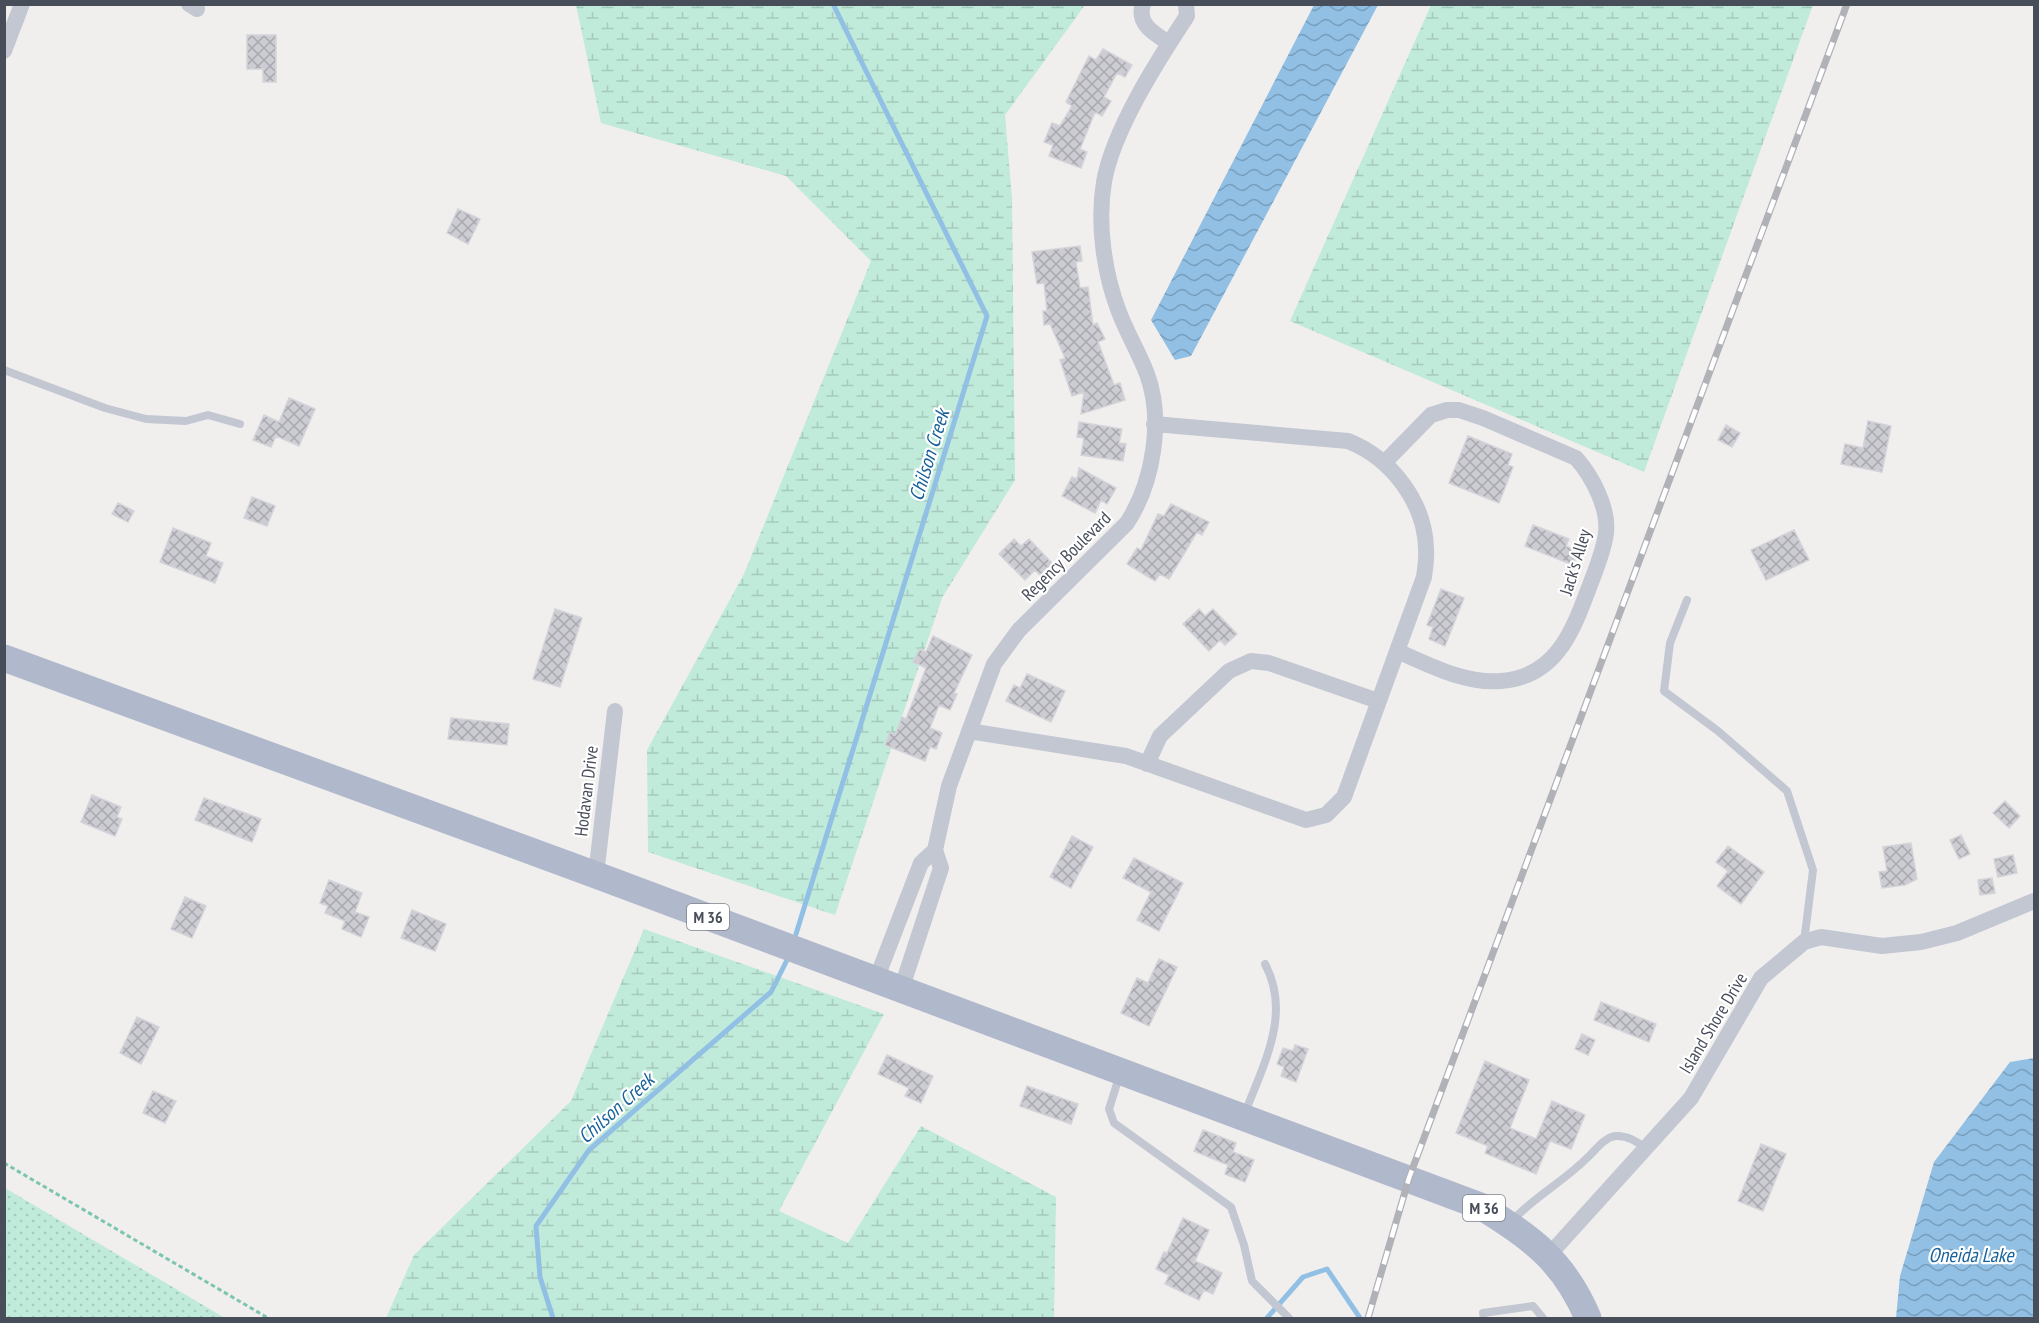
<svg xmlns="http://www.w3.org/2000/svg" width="2039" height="1323" viewBox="0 0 2039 1323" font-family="'PT Sans Narrow',sans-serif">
  <defs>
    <pattern id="wetland-marsh" width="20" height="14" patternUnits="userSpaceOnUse" patternTransform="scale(1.5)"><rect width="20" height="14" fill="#c0eada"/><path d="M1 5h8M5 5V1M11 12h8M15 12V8" fill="none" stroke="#a6cabd"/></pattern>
    <pattern id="park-dots" width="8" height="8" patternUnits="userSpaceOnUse" patternTransform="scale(1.5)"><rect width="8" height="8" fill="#c0eada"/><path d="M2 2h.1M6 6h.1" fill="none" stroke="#a6cabd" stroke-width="1.8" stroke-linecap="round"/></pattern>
    <pattern id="water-waves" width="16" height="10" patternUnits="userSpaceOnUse" patternTransform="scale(1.5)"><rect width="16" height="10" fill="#91c0e4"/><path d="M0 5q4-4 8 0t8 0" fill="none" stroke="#789ebc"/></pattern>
    <pattern id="building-cross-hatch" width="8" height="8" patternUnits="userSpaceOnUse" patternTransform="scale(1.5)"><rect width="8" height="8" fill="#ccccd3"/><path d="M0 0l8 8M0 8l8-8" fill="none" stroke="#a8a8ae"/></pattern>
  </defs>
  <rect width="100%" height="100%" fill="#f1efee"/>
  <path fill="url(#wetland-marsh)" d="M576,5h509l-80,110 7,83 3,282 -73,118 -107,317 -187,-63 -1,-102 97,-176 127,-313 -85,-85 -185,-53z
    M1431,5h382l-169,467 -354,-151z
    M644,929l240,85 -105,197 69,32 73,-117 135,71 -2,121h-668l28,-63 157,-154z"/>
  <path fill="url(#park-dots)" d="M5,1188l220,130h-220z"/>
  <path fill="url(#water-waves)" d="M1314,5h64l-187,351 -16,4 -24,-40z
    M2034,1058v260h-138l4,-42 34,-114 76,-100z"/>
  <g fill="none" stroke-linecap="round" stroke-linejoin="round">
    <path stroke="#91c0e4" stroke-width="5" d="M796,934l191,-618 -154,-312
      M553,1318l-13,-41 -4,-51 53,-76 182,-158 18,-36
      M1267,1318l36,-41 24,-8 33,49"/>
  </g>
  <path fill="url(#building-cross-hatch)" stroke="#d3d3d9" stroke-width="1.5" d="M247,35h29v47h-13v-13h-16z
    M1103,49l29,16 -7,12 -8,-4 -13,24 7,4 -9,15 -7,-4 -15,37 7,3 -6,16 -32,-12 4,-11 -9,-3 8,-19 8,3 12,-20 -6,-4 23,-46 7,4z
    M458,209l22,10 -12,25 -21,-11z
    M1080,246l2,15 -6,1 4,26 8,-1 5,38 4,-2 8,16 -7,3 16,43 6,-2 5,17 -44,14 3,-22 -12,4 -12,-36 5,-2 -15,-34 -6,1 -1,-14h4l-3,-28 -7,1 -5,-32z
    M289,398l26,11 -16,37 -23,-10 -5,11 -18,-7 11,-25 15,7z
    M1868,421l23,5 -9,46 -41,-8 4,-20 18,4z
    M1079,422l43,7 -3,14 7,1 -3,17 -42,-6 3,-17 -7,-1z
    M1726,425l14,8 -8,14 -14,-7z
    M1468,436l44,18 -4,11 5,2 -14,36 -50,-20z
    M1079,468l37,20 -9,16 -6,-4 -6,13 -33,-17 10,-19 5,2z
    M252,497l23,9 -8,20 -23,-8z
    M118,503l16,8 -6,11 -16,-8z
    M1171,504l38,18 -7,13 -5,-3 -28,47 -9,-5 -5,7 -28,-17 10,-16 4,2 17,-36 6,2z
    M1533,525l36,14 -3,7 12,5 -5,14 -48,-19z
    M173,528l38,15 -5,13 17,7 -8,20 -55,-21z
    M1794,530l15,30 -43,20 -15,-30z
    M1014,539l7,7 8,-7 23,24 -12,12 -5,-5 -10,10 -26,-26z
    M1441,589l23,9 -19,48 -16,-7 4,-12 -6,-2z
    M555,609l27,9 -22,69 -27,-8z
    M1199,609l6,7 8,-7 24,25 -12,11 -5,-5 -11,11 -26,-27z
    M933,636l39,19 -18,38 3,1 -7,16 -11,-5 -9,23 12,5 -6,16 -6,-2 -5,14 -40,-16 5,-13 5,3 7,-18 4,2 20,-51 -13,-6 7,-13 6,3z
    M1027,674l38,17 -14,31 -45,-21 8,-16 6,3z
    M451,718l58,6 -2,21 -59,-6z
    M92,795l29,12 -4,10 5,2 -7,17 -34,-14z
    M204,798l57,21 -9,23 -57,-22z
    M2005,801l15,15 -11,12 -16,-15z
    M1961,835l9,19 -11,5 -9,-19z
    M1072,836l21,11 -22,41 -21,-11z
    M1911,843l6,36 -12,6 -23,3 -3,-16 8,-1 -4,-24z
    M1728,846l36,26 -23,32 -24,-18 11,-15 -12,-9z
    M2013,855l4,18 -19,4 -4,-18z
    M1134,858l49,25 -24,48 -22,-11 14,-28 -28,-14z
    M1992,878l3,15 -15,2 -2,-15z
    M329,880l33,13 -7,19 14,5 -8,20 -19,-8 3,-8 -20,-8 3,-7 -8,-3z
    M185,897l21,9 -14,32 -21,-9z
    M412,910l34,14 -11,27 -34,-13z
    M1159,959l18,8 -28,59 -28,-13 16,-35 11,5z
    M1601,1002l55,22 -7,18 -55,-22z
    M137,1017l22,10 -18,37 -21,-11z
    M1582,1034l13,6 -7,15 -13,-6z
    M1295,1045l13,4 -12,33 -15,-6 3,-9 -7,-3 6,-16 10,3z
    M887,1055l46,21 -12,27 -16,-7 4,-8 -31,-14z
    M1485,1061l44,19 -19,48 26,11 16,-38 33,14 -14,34 -21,-8 -14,33 -51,-21 3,-7 -32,-13z
    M1027,1086l51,18 -7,20 -51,-18z
    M153,1091l23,10 -11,22 -22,-10z
    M1203,1130l33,13 -3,9 21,8 -9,22 -20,-8 3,-9 -34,-14z
    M1761,1144l25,10 -23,57 -25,-10z
    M1183,1218l26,12 -14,31 27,12 -9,21 -9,-4 -5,10 -34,-16 4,-9 -13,-6 8,-17 3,1z"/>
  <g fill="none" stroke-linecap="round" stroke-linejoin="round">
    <path stroke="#7bc5b1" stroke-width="3" stroke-dasharray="4.5 3" stroke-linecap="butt" d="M4,1163l264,155"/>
    <path stroke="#c3c7d2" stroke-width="8" d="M4,370l101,38 41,11 40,2 22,-6 32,9
      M1687,600l-17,43 -6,48 54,40 69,60 26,79 -9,72
      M1120,1074l-11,35 5,14 117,84 13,38 8,36 37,37
      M1245,1113c18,-48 47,-99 20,-149
      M1512,1221c24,-26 50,-38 75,-63 8,-7 17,-21 29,-22 11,-1 21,6 30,12
      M1484,1318l-1,-5 50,-7 10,12"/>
    <path stroke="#c3c7d2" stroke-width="16" d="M189,4l8,5
      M1143,4c-7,20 12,30 26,39
      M4,51l18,-47
      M1384,463l47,-48 16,-5h12l24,8 93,40c16,18 33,50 30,75 -2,17 -10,36 -16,52 -17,45 -33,92 -89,96 -36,3 -72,-16 -104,-30
      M969,731l157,25 180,64 20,-5 18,-18 80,-220c1,-9 3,-19 2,-28 -1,-47 -35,-91 -78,-108l-194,-17
      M1147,764l13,-28 69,-65 22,-10 18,2 109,38
      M935,850l14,-64 45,-122 25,-34 108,-107c26,-40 37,-103 20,-149 -8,-21 -20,-41 -28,-62 -15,-39 -22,-89 -15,-130 9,-52 54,-122 83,-166l-1,-12
      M596,875l19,-164
      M876,980l45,-117 14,-13 6,18 -40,122
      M1549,1255l142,-157 70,-120 43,-36 17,-5 61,9 39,-4 36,-9 77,-32"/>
    <path stroke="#b0b8cb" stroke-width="27" d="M4,658l592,217 884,331c51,31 84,55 108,112"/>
    <defs>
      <path id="rail" d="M1368,1318l41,-140 438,-1174"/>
    </defs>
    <use href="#rail" stroke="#b1b2b8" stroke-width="7"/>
    <use href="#rail" stroke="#fff" stroke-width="4.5" stroke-dasharray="14" stroke-linecap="butt"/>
  </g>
  <g text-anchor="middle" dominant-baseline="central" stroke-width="4.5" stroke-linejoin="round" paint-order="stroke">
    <g fill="#fff" stroke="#7f828c" stroke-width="1.5">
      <rect x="687" y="904" width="42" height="26" rx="4.5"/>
      <rect x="1463" y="1195" width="42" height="26" rx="4.5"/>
    </g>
    <g font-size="16" font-weight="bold" fill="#484d5a">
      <text x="708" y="917">M 36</text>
      <text x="1484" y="1208">M 36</text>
    </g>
    <g font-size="18" fill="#484d5a" stroke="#fff">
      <text transform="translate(1066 556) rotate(-45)">Regency Boulevard</text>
      <text transform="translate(1575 562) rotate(-73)">Jack's Alley</text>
      <text transform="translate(586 791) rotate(-83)">Hodavan Drive</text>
      <text transform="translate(1713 1023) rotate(-59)">Island Shore Drive</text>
    </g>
    <g font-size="20" font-style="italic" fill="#19639c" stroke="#fff">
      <text transform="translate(929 455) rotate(-73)">Chilson Creek</text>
      <text transform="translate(616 1108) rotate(-42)">Chilson Creek</text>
      <text x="1971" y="1255">Oneida Lake</text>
    </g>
  </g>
  <rect width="2039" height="1323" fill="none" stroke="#484d5a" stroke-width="12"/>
</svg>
